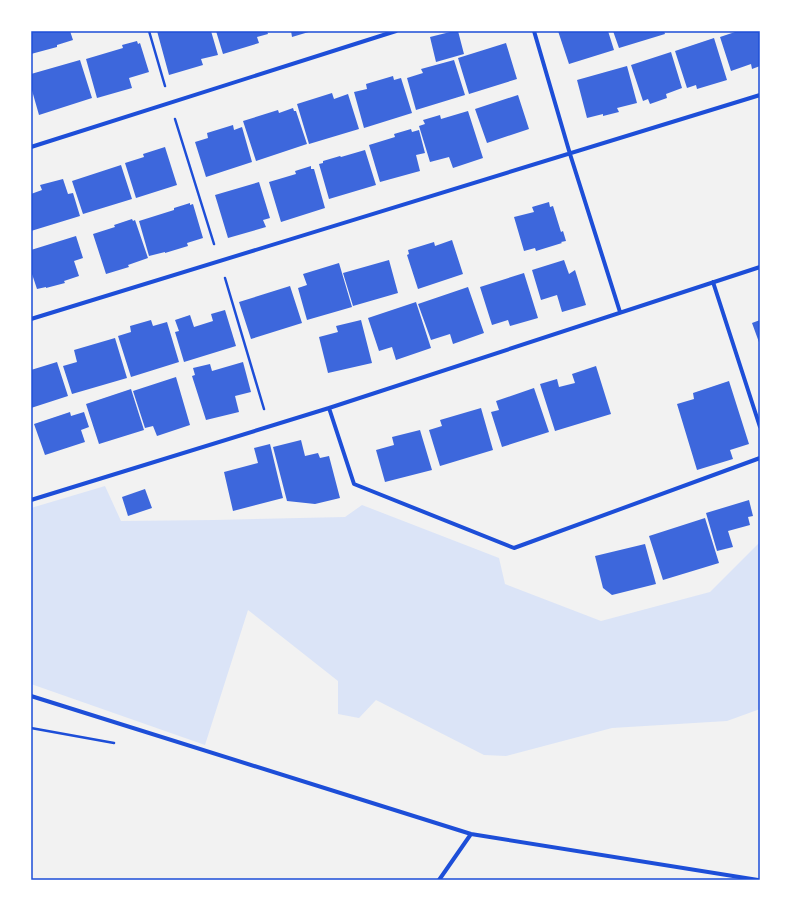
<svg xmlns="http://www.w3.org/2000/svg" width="791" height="911" viewBox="0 0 791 911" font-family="'DejaVu Sans',sans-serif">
  <rect width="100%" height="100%" fill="#f2f2f2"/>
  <path fill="#dbe4f7" d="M105,486l16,35 93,-1 131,-3 17,-12 137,53 6,26 96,37 109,-29 50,-50v167l-33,12 -115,7 -106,28 -22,-1 -108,-55 -17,18 -21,-4v-33l-90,-71 -43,135 -174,-61v-176z"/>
  <path fill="#3d67dc" d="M31,31h39l3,9 -16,5v2l-26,7z
    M157,31h54l7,24 -17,4 2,6 -34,10z
    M216,31h51l1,3 -11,3 2,6 -36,11z
    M291,31h21l-20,6z
    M454,31h4l6,23 -28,8 -6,-25z
    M558,31h50l6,19 -45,14z
    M613,31h51l1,3 -46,14z
    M738,31h22v35l-8,3 -1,-5 -20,7 -11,-34z
    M714,38l13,42 -30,9 -1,-4 -9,3 -12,-37z
    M137,41l1,3 2,-1 9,29 -20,6 3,10 -35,10 -11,-39 37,-11 -1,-3z
    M506,43l11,36 -48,15 -11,-36z
    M671,52l11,36 -16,6 1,4 -17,6 -2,-5 -5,2 -12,-36z
    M80,60l12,38 -53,17 -8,-28v-13z
    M454,60l11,35 -49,15 -9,-32 16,-5 -2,-4z
    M627,66l10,37 -20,5 2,4 -16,4v-2l-16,4 -10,-38z
    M393,76l1,4 7,-2 11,35 -48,15 -10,-36 13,-3 -1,-5z
    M332,93l2,6 14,-5 11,35 -50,15 -12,-40z
    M518,95l11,34 -42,14 -12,-34z
    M293,108l1,3h2l11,33 -51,17 -13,-40 35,-11 1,3z
    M468,111l15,47 -30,10 -4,-11 -19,5 -11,-36 6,-2 -2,-4 17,-5 1,4z
    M233,125l1,5 8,-3 10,35 -46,15 -11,-35 13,-4 -1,-5z
    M411,129l1,3 7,-2 6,23 -9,2 4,16 -40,11 -11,-37 26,-8 -1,-3z
    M165,147l12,38 -41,13 -11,-35 19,-6 -1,-3z
    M365,150l11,35 -47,14 -10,-35 4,-1v-2l17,-5 1,1z
    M121,165l11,34 -49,15 -11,-33z
    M311,166v3h3l11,39 -44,14 -12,-40 27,-8 -1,-3z
    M63,179l5,15 5,-1 7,23 -49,15v-37l11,-4 -2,-5z
    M259,182l11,36 -7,2 3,7 -38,11 -13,-43z
    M549,202l1,5 3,-1 8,26 2,-1 3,10 -5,1 1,1 -26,8 -1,-3 -11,3 -10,-34 20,-5 -2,-5z
    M190,203v2l3,-1 10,34 -16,5 1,3 -23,7v-1l-16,4 -10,-35 35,-11v-2z
    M132,219l1,2 2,-1 13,38 -20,7 1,2 -23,7 -13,-40 22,-7 -1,-2z
    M76,236l7,22 -9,3 5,15 -15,5 1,2 -19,5v-1l-9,2 -6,-18v-21z
    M452,240l11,34 -45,15 -11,-34 2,-1 -1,-4 26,-8 1,4z
    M389,260l9,33 -45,13 -10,-33z
    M564,260l5,14 6,-4 11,35 -24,7 -5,-17 -16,5 -9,-30z
    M339,263l13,44 -45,13 -9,-32 9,-3 -4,-11z
    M524,273l14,45 -28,8 -2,-6 -16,5 -12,-38z
    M290,286l12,37 -51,16 -12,-37z
    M468,287l16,46 -31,11 -3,-10 -19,6 -13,-36z
    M416,302l15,46 -35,12 -4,-13 -13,4 -11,-33z
    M225,310l11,36 -52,16 -9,-30 4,-1 -4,-11 15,-5 4,12 19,-6 -2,-7z
    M151,320l2,6 14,-4 12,40 -48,15 -13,-41 13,-4 -1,-6z
    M361,320l11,43 -44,10 -9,-36 19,-5 -2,-6z
    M760,320v25l-8,-22z
    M115,338l12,40 -55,16 -9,-28 14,-4 -3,-12z
    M57,362l11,34 -37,12v-38z
    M243,362l8,30 -16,4 4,16 -33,8 -14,-44 3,-1 -2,-7 17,-4 2,7z
    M596,366l15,48 -56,17 -15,-47 17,-5 2,8 16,-4 -3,-9z
    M176,377l14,48 -33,11 -4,-10 -8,2 -12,-37z
    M729,381l20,63 -19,6 3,9 -36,11 -20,-66 17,-5 -1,-6z
    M534,388l15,44 -47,15 -11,-35 8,-2 -3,-9z
    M131,389l13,41 -45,14 -13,-40z
    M481,408l12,42 -53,16 -11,-36 13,-4 -2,-6z
    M70,412l1,4 13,-4 5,15 -8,3 4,12 -40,13 -11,-31z
    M420,430l12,40 -47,12 -9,-32 18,-5 -2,-8z
    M301,440l4,16 13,-3 2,5 9,-2 11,42 -25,6 -28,-3 -14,-54z
    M270,444l13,54 -50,13 -9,-39 34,-9 -4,-15z
    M145,489l7,19 -24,8 -6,-19z
    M749,500l4,16 -5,1 2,8 -22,6 5,16 -16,4 -11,-38z
    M705,518l14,45 -56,17 -14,-44z
    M645,544l11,40 -44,11 -9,-7 -8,-32z"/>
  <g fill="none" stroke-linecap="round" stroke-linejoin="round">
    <path stroke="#1d4ed8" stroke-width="2.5" d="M149,31l16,55
      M175,119l39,125
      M225,278l39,131
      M31,728l83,15"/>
    <path stroke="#1d4ed8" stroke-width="4" d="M534,31l36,123 50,158
      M31,147l365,-116
      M713,282l47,145
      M31,319l729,-224
      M329,408l25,76 160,64 246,-90
      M31,500l298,-92 431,-141
      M31,696l440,138 287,46
      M439,880l32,-46"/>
  </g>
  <rect width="791" height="911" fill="none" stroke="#ffffff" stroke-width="64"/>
  <rect x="32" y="32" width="727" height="847" fill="none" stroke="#1d4ed8" stroke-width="1.5"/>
</svg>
